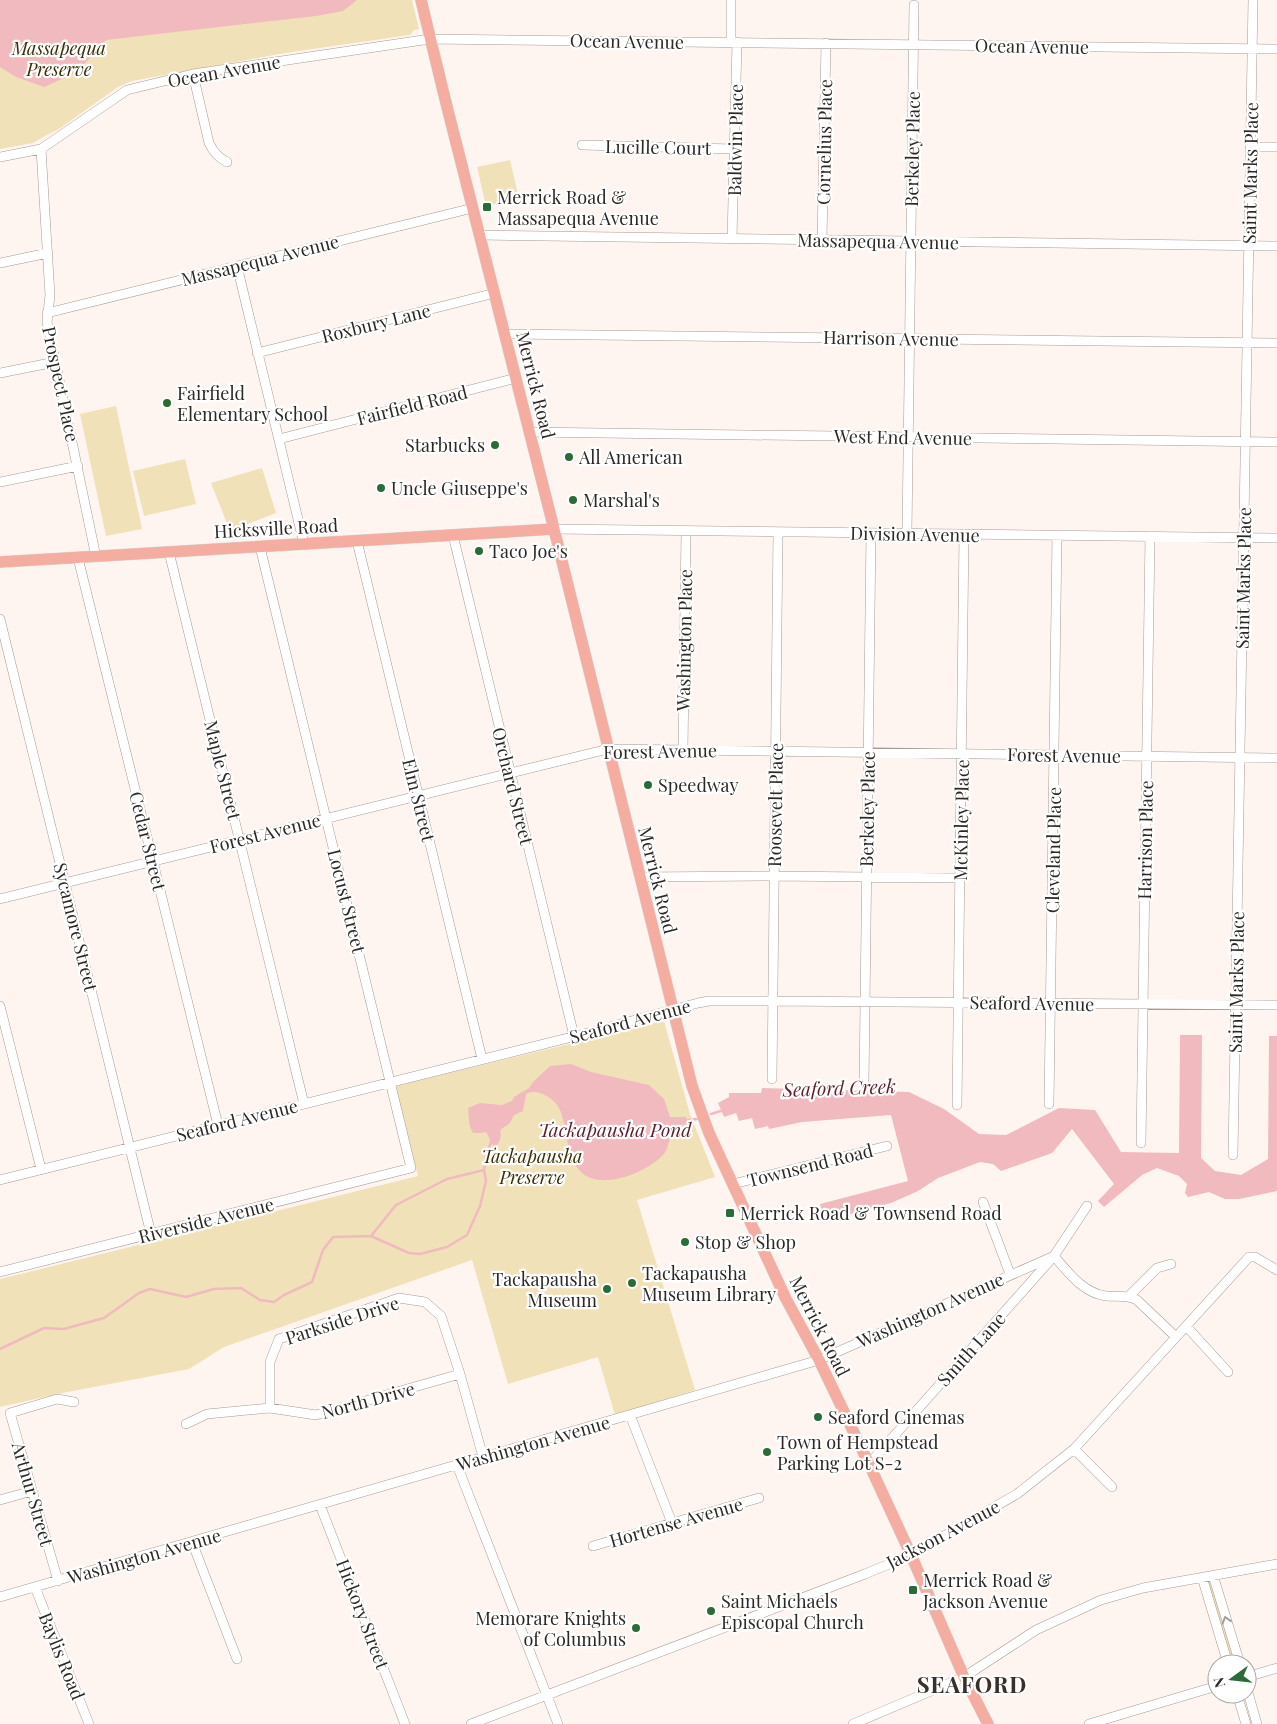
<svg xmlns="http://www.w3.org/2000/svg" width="1277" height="1724" viewBox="0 0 1277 1724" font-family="'Playfair Display',serif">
  <rect width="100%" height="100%" fill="#fff5f0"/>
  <path fill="#f0e1b8" d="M0,0h412l7,29 -5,1 -4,5 -125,18 -153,28 -14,6 -59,42 -16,8 -10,6 -33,6z
    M510,160l9,39 -33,7 -9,-39z
    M116,406l26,123 -36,7 -26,-122z
    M185,459l11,45 -52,12 -11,-45z
    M262,468l14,45 -46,18 -19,-48z
    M664,1021l26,93 25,63 -78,23 58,190 -80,25 -17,-58 -90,27 -36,-124 -248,87 -35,22 -127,24 -62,14v-128l418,-103 -22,-90z
    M1212,1577l26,87h-8l-25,-85z"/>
  <path fill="#f1babf" d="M0,0h357l-14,11 -27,5 -210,24 -29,32 -33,15 -28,-10 -16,-10z
    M1180,1035h22l-1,123 14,13 26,4 27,-16 1,-123h8v155l-38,8h-14l-16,-7 -21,5 -3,-4 2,-9 -8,-8 -22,-8 -15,7 -38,32 -6,-6 16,-17 -42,-55 -20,24 -51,18 -8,-7 -13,-2 -42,16 -20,13 -27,12 -66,18 -5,-17 88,-23 -17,-66 -89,7 -33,7 -1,-3 -13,3 -3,-11 -13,3 -3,-8 -12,4 -6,-14 11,-6v-4h32l1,-5 147,4 35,17 35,25 27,1 53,-27 36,2 26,42 58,1z
    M571,1064l20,8 58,13 15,14 6,18h16l2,7 -17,3c-1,9 -2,23 -9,29 -17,17 -63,36 -82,15 -15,-17 -12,-42 -20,-61 -4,-11 -23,-23 -34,-16l-3,17 -9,4 -4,8 -10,7c2,7 0,12 -5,17 -6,-5 -5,-10 -9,-15l-4,1h-9c-5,-8 -4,-16 -5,-25l12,-5 22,2 10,-4 2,-4 15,-9 4,-6 17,-16z"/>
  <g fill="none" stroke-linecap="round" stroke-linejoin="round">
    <path stroke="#f1babf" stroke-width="2.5" d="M711,1114l13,-4
      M684,1121l13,-2
      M371,1236l25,-31 51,-26 37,-9
      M0,1349l44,-21 20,1 40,-11 35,-25 11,-4 36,8 28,-8 27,-1 19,12 14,2 10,-7 28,-13 11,-32 10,-13 38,-1 38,17 11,1 27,-7 20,-12 13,-29 6,-25 -2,-11 2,-15 5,-13"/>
    <defs>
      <path id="minor" d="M731,42v-42
        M193,74l16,69c5,10 9,14 18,19
        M582,145l152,4
        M1251,147h26
        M41,149l9,146 -3,27 49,235
        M0,157l41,-8 86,-59 66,-16 237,-35 847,10
        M480,235l797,11
        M732,239l5,-197
        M822,240l4,-197
        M0,263l48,-10
        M237,266l67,278
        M47,313l426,-105
        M505,334l772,9
        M257,353l238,-60
        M0,373l55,-11
        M529,432l748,10
        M279,439l237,-61
        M0,482l78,-16
        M554,529l723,9
        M907,533l7,-528
        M453,535l121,501
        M357,541l125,518
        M169,552l135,552
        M78,558l140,567
        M0,619l151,615
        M683,750l3,-219
        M640,877l134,-1 186,2
        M0,899l608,-150 669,9
        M0,1006l41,163
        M772,1079l6,-547
        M864,1084l7,-551
        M1049,1104l8,-569
        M957,1105l7,-571
        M1141,1143l9,-607
        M1233,1155l20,-1155
        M0,1180l580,-145 118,-32 11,-2h63l505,4
        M733,1184l154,-38
        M983,1202l27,72
        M1054,1256c14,16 29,37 52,40 12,1 21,-1 31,4l39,37
        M0,1272l411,-104 -151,-621
        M1129,1296l28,-28 14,-4
        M1186,1326l42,46
        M270,1408v-46l9,-23 120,-41 26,4 16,14 19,58 23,83
        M630,1415l42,108
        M186,1424l21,-10 63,-6 46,7 144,-41
        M1074,1449l38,38
        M869,1464l185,-208 33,-50
        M457,1465l101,259
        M0,1500l32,-9
        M320,1505l85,219
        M192,1542l45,117
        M593,1546l166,-48
        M1213,1575l27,89
        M1202,1577l26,87
        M58,1581l-48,-168 47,-14 17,3
        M35,1587l54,137
        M0,1597l819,-237 235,-104
        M1247,1677l30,-9
        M1247,1689l10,35
        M1237,1694l9,30
        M471,1724l394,-150 46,-19 106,-61 57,-45 175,-192h6l22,13
        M853,1724l111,-47 72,-47 65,-30 42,-12 134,-24
        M1089,1724l128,-38"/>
      <path id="major" d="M421,0l25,103 108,426 138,557 17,47 77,166 33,61 50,104 42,91 53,122 24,47
        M0,562l554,-33"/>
    </defs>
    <use href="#minor" stroke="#a69b95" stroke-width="10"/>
    <use href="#major" stroke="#d5d4d3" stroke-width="12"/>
    <use href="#minor" stroke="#fff" stroke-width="9"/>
    <use href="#major" stroke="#f4ada0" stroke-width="11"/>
  </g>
  <defs><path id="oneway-chevron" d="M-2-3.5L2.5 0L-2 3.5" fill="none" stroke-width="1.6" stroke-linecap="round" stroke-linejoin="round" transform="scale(1.25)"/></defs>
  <use stroke="#a09e9d" href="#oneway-chevron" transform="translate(1226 1620) rotate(-107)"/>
  <g fill="#296c37" stroke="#fff" stroke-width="2">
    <rect x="482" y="202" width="10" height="10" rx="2.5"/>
    <circle cx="167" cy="403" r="5"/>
    <circle cx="495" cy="445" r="5"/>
    <circle cx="569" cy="457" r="5"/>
    <circle cx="381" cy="488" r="5"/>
    <circle cx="573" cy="500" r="5"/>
    <circle cx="479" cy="551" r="5"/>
    <circle cx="648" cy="785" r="5"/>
    <rect x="725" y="1208" width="10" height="10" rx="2.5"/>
    <circle cx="685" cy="1242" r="5"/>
    <circle cx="632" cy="1283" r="5"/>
    <circle cx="607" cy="1289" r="5"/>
    <circle cx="818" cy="1417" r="5"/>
    <circle cx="767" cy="1452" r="5"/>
    <rect x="908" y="1585" width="10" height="10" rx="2.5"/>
    <circle cx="711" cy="1611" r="5"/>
    <circle cx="636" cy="1628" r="5"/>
  </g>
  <g text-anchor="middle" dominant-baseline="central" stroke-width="4.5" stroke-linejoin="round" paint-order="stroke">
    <g font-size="18" fill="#2c2825" stroke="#fff">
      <text transform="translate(627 41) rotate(1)">Ocean Avenue</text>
      <text transform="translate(1032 46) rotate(1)">Ocean Avenue</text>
      <text transform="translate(224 71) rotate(-10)">Ocean Avenue</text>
      <text transform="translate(735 140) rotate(-89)">Baldwin Place</text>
      <text transform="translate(824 142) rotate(-89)">Cornelius Place</text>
      <text transform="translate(658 147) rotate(1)">Lucille Court</text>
      <text transform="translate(912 149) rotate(-89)">Berkeley Place</text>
      <text transform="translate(1250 173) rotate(-89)">Saint Marks Place</text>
      <text transform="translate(878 241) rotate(1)">Massapequa Avenue</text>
      <text transform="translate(260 260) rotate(-14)">Massapequa Avenue</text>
      <text transform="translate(376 323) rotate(-14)">Roxbury Lane</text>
      <text transform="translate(891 338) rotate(1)">Harrison Avenue</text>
      <text transform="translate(61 384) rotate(78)">Prospect Place</text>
      <text transform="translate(536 385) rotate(76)">Merrick Road</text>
      <text transform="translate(412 405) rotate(-14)">Fairfield Road</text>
      <text transform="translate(903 437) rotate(1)">West End Avenue</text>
      <text transform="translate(276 528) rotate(-3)">Hicksville Road</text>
      <text transform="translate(915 534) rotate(1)">Division Avenue</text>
      <text transform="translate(1243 578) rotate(-89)">Saint Marks Place</text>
      <text transform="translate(684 640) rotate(-89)">Washington Place</text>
      <text transform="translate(660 751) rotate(-1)">Forest Avenue</text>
      <text transform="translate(1064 755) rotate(1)">Forest Avenue</text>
      <text transform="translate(223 770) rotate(76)">Maple Street</text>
      <text transform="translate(513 786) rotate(76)">Orchard Street</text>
      <text transform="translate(419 800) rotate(76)">Elm Street</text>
      <text transform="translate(775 805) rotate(-89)">Roosevelt Place</text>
      <text transform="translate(867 809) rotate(-89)">Berkeley Place</text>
      <text transform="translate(961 820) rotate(-89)">McKinley Place</text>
      <text transform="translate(265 833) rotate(-14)">Forest Avenue</text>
      <text transform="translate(1145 840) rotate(-89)">Harrison Place</text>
      <text transform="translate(148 841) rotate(76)">Cedar Street</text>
      <text transform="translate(1053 850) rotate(-89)">Cleveland Place</text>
      <text transform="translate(658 880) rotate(76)">Merrick Road</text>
      <text transform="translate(347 901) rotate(76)">Locust Street</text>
      <text transform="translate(76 927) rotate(76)">Sycamore Street</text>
      <text transform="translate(1236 982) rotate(-89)">Saint Marks Place</text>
      <text transform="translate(1032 1003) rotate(1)">Seaford Avenue</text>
      <text transform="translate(630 1021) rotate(-15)">Seaford Avenue</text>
      <text transform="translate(237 1120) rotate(-14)">Seaford Avenue</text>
      <text transform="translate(810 1165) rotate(-14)">Townsend Road</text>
      <text transform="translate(206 1220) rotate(-14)">Riverside Avenue</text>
      <text transform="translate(930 1310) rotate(-24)">Washington Avenue</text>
      <text transform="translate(342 1320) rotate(-18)">Parkside Drive</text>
      <text transform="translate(820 1326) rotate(63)">Merrick Road</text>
      <text transform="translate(971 1349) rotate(-48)">Smith Lane</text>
      <text transform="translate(368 1400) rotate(-15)">North Drive</text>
      <text transform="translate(533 1443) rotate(-16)">Washington Avenue</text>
      <text transform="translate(33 1494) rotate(74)">Arthur Street</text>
      <text transform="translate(676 1522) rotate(-16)">Hortense Avenue</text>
      <text transform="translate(943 1534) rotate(-28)">Jackson Avenue</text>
      <text transform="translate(144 1556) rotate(-16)">Washington Avenue</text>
      <text transform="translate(363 1614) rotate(69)">Hickory Street</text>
      <text transform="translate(62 1656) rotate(68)">Baylis Road</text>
    </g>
    <g font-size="18" font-style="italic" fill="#3a2e07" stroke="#fff">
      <text x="59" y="48">Massapequa<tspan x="59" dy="21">Preserve</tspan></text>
      <text x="532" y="1156">Tackapausha<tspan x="532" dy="21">Preserve</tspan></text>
    </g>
    <g font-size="18" fill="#2c2825" stroke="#fff" text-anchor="start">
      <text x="497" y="197">Merrick Road &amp;<tspan x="497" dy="21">Massapequa Avenue</tspan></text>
      <text x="177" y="393">Fairfield<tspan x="177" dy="21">Elementary School</tspan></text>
      <text x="485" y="445" text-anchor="end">Starbucks</text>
      <text x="579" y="457">All American</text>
      <text x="391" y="488">Uncle Giuseppe's</text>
      <text x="583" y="500">Marshal's</text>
      <text x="489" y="551">Taco Joe's</text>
      <text x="658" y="785">Speedway</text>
      <text x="740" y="1213">Merrick Road &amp; Townsend Road</text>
      <text x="695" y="1242">Stop &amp; Shop</text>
      <text x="642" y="1273">Tackapausha<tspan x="642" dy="21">Museum Library</tspan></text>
      <text x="597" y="1279" text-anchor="end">Tackapausha<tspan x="597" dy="21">Museum</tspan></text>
      <text x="828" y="1417">Seaford Cinemas</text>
      <text x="777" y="1442">Town of Hempstead<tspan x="777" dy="21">Parking Lot S-2</tspan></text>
      <text x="923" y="1580">Merrick Road &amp;<tspan x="923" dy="21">Jackson Avenue</tspan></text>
      <text x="721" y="1601">Saint Michaels<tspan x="721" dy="21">Episcopal Church</tspan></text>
      <text x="626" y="1618" text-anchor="end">Memorare Knights<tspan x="626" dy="21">of Columbus</tspan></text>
    </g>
    <g font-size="19" font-style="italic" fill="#5f1e29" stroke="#fff">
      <text transform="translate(839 1087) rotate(-2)">Seaford Creek</text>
      <text x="615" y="1129">Tackapausha Pond</text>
    </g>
    <g font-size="22" font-weight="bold" letter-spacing="1" fill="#39302b" stroke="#fff">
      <text x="972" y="1684">SEAFORD</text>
    </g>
  </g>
  <g transform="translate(1232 1679) rotate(255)"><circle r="24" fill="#ffffff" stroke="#aba9a8"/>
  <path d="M0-4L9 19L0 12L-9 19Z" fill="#296c37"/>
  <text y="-8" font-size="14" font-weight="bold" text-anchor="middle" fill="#2c2825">N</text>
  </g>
</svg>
